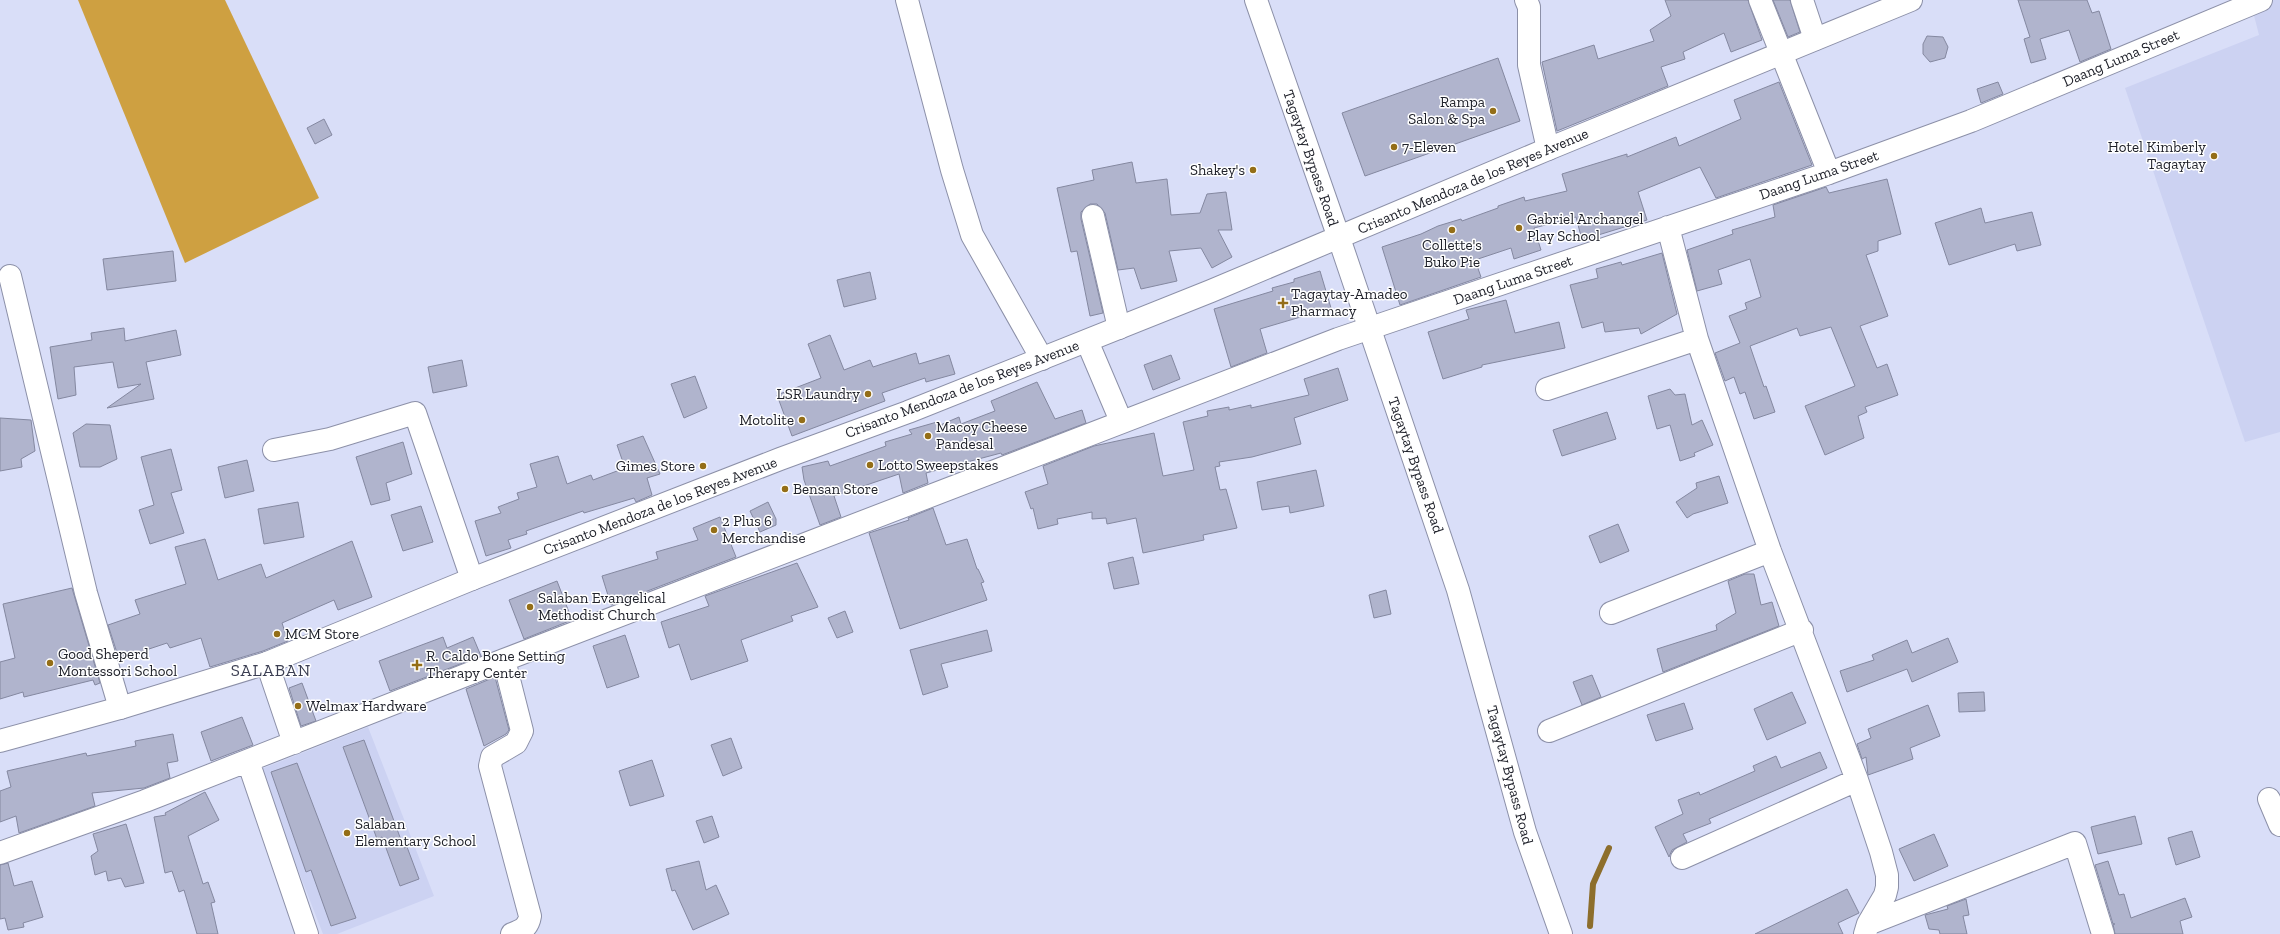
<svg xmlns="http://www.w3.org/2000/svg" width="2280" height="934" viewBox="0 0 2280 934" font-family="'Zilla Slab',serif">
  <rect width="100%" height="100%" fill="#d9def8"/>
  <path fill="#ccd2f2" d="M2250,0h30v432l-35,10 -120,-354 134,-53z
    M368,727l66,169 -97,38h-14l-64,-164z"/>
  <path fill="#cea041" d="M78,0h147l94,198 -134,65z"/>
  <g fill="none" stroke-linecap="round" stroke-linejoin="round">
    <path stroke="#8d6e2c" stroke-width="6" d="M1590,926l3,-42 16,-36"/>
  </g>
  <path fill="#b0b4cd" stroke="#8488a0" d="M1665,0h83l14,40 -31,12 -7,-19 -41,19 2,7 -24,8 7,19 -111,45 -15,-69 52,-17 4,14 56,-18 -4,-11 21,-14z
    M1773,0h17l10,32 -12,5z
    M2018,0h69l5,13 7,-2 12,38 -31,13 -11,-32 -29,9 6,20 -15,4 -7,-24 6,-2z
    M1927,36l16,1 5,10 -3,11 -15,4 -7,-8v-10z
    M1498,58l22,63 -155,55 -23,-63z
    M1779,82l33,83 -96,33 -16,-31 -62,25 9,28 -65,20 -6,-23 -42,11 7,22 -27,9 -3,-11 -36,12 6,17 -81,28 -18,-58 39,-13 17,-8 23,-7 1,2 36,-13v-2l26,-9 1,4 42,-10 -5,-17 65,-20v3l49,-20 3,9 62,-27 -7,-19z
    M1998,82l5,12 -22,9 -4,-14z
    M324,119l8,16 -17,9 -8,-16z
    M1132,162l4,21 31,-4 4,36 29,-2 7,-19 19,-2 6,38h-14l14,27 -20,11 -11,-20 -32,3 8,30 -36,8 -7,-21 -16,2 -13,-57 -8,-9h-7l-9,8v7l22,94 -13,3 -13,-65 -6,1 -14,-64 37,-8 -2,-10z
    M1887,179l14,55 -23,7v10l-12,4 22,61 -28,10 17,42 10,-4 11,31 -33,12 2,5 -9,4 6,22 -39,17 -20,-49 50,-20 -24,-59 -31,9 -3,-8 -47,18 14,41 2,-1 9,26 -21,7 -9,-27 -5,2 -6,-17 -9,4 -10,-28 25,-10 -11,-27 18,-7 -2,-6 16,-6 -11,-38 -32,11 4,14 -25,7 -10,-41 46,-16 -1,-4 43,-13 -2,-12 53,-18 3,6z
    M1981,208l4,15 47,-11 9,33 -24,6 -2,-7 -66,21 -14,-42z
    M173,251l3,30 -69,9 -4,-31z
    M1662,253l15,61 -36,20 -2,-6 -34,4 -2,-10 -21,6 -12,-43 28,-7 -2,-9 25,-7 1,3z
    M1320,271l11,37 -71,21 7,24 -36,14 -17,-58 59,-18 -1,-3 22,-6v-3z
    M870,272l6,27 -32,8 -7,-27z
    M1506,300l9,33 44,-11 6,26 -83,17v2l-39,12 -15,-47 41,-13 -3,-9z
    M124,328l1,13 51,-11 5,25 -35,7 8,37 -47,9 34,-24 -23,4 -5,-26 -39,5 2,28 -18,4 -8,-52 42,-7 -1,-7z
    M830,335l14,35 26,-10 3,7 43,-14 3,11 30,-9 6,19 -29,8 -1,-4 -43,15 3,8 -93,35 -15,-41 44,-17 -13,-34z
    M1171,355l9,24 -27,11 -9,-25z
    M462,360l5,26 -34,7 -5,-26z
    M1338,368l10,32 -54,18 7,26 -49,13 -33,5 1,4 -5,1 5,23 6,-1 11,39 -34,7 1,5 -61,13 -7,-35 -29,6 -1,-6 -14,1v-7l-35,7 1,5 -20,5 -5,-21 -2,1 -6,-17 23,-8 -5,-18 51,-20 60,-13 9,43 31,-6 -11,-48 25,-6 -1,-5 22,-4v3l22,-5v3l58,-13 -5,-16z
    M695,376l12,32 -23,10 -13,-34z
    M1037,382l18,37 27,-9 4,13 -84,32 -1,-2 -75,20 2,10 -25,10 -4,-19 -65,22 7,21 -21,8 -16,-45 -2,-13 26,-6 2,5 56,-20 -1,-4 27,-8 -3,-4 28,-8 1,4 21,-9 2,7 34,-13 -4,-10z
    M1670,389l5,6 10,-1 7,31 10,-5 11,25 -19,8 1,3 -15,5 -10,-36 -13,4 -9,-33z
    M1607,412l9,27 -54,17 -9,-26z
    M0,418l31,2 4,31 -14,8 1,8 -22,4z
    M86,424l24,1 7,34 -17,8h-20l-7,-34z
    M643,436l17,38 -13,4 5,17 -16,7 -2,-4 -50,15 -1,-2 -57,20 1,3 -19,6 3,8 -25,8 -11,-35 26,-8 -3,-6 21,-8 -2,-6 20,-6 -7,-23 28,-8 9,28 24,-9 2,5 32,-12 -8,-23z
    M403,442l9,32 -26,9 4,17 -19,5 -15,-48z
    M171,449l11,41 -11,3 13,40 -34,11 -11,-34 15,-5 -13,-48z
    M247,460l7,31 -29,7 -7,-31z
    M1316,470l8,36 -34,7 -1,-7 -27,4 -5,-28z
    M1719,476l9,27 -35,11 -6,4 -11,-16 21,-14 -1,-5z
    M298,502l6,35 -40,7 -6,-35z
    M768,502l8,17v6l-16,7 -10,-21z
    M421,506l12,36 -30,9 -12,-36z
    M933,508l13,37 21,-6 10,30h1l6,13 -3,1 6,17 -87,29 -31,-96 40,-13 -1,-2z
    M720,517l16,40 -125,48 -9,-29 56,-17 -2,-7 42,-12 -5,-12z
    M1618,524l11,27 -29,12 -11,-27z
    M205,539l13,41 43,-16 5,14 86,-37 20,56 -34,13 -4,-10 -52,23 6,18 -25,10 -53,16 -9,-29 -31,10 -3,-5 -48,16 -11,-34 32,-11 -5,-14 51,-16 -11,-37z
    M1133,557l6,27 -25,5 -6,-26z
    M797,563l21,44 -27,9 2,5 -52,19 7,21 -57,19 -12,-36 -10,4 -8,-26 48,-16 -4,-10z
    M1745,574h9l7,31 11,-3 7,24 -116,46 -6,-23 60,-19 -1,-5 20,-12 -8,-32z
    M557,581l15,39 -48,19 -15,-39z
    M72,588l28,95 -5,2 -2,-5 -69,17 -1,-5 -23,7v-37l15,-4 -12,-54z
    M1386,590l5,24 -17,4 -5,-23z
    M845,611l8,21 -16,6 -9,-20z
    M987,630l5,21 -51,13 7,23 -25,8 -13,-45z
    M625,635l14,42 -32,11 -14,-42z
    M443,637l4,11 26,-11 8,19 -91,35 -11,-30z
    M1948,638l10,24 -46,20 -5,-13 -60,23 -7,-21 34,-11 -2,-5 35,-15 5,13z
    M1592,675l9,22 -19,8 -9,-23z
    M495,677l14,53 -3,4 -22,12 -18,-57z
    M302,683l14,38 -15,5 -12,-38z
    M1792,692l14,31 -39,17 -13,-31z
    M1984,692l1,19 -26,1 -1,-19z
    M1684,703l9,26 -37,12 -9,-26z
    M1928,705l12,31 -30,12 3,11 -45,16 -2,-18 -4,2 -5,-15 14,-6 -3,-9z
    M242,717l11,28 -42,16 -10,-29z
    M173,734l5,27 -11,2 3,15 -26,10 -52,5 3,13 -76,27 -3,-17 -16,6v-31l11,-4 -4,-16 79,-18 1,3 49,-10 -1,-5z
    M731,738l11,30 -19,8 -12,-31z
    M364,740l40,108 3,-1 12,32 -19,7 -18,-49 -5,2 -34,-92z
    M1820,752l7,16 -118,51 2,4 -28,11 4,8 -15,8 -3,7 -14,-30 28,-13 -5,-14 21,-8 1,3 55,-24 -2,-5 23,-10 5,12z
    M652,760l12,36 -34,10 -11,-35z
    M297,763l59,155 -25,8 -20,-56 -5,2 -35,-100z
    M205,792l14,28 -31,16 15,48 5,-2 7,20 -4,1 7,31h-21l-13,-44 -5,2 -7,-21 -7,2 -11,-56 12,-2 -1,-2z
    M712,816l7,21 -15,6 -8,-22z
    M2135,816l7,28 -44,10 -7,-27z
    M126,824l18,59 -19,4 -4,-9 -13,3 -2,-10 -11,4 -4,-19 7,-5 -5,-17z
    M2192,831l8,26 -24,8 -8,-27z
    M1934,834l14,32 -34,15 -15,-32z
    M699,861l7,29 10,-5 13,29 -36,16 -18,-40 -3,1 -6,-22z
    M2108,861l11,34 5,-1 7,24 54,-20 7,19 -12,4 3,13h-68l-2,-10h2h-2l-18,-59z
    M8,863l6,23 18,-5 11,36 -20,6 1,4 -16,3 -3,-12 -5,1v-54z
    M1847,889l12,24 -21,10 5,11h-88z
    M1966,899l3,16 -6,1 4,18h-27l-1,-4 -10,-1 -4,-14 23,-6 -1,-3z"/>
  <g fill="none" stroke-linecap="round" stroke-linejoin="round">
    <defs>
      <path id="minor" d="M907,0l45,170 20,65 70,124
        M1526,0l3,7v58l19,84
        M1760,0l69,173
        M1802,0l13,39
        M1093,216l26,112
        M1668,227l29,112 73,212 87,229 24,72 6,23v12l-2,8 -17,29 -3,10
        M10,276l76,317 34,115
        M1087,341l34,80
        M1547,389l150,-50
        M274,450l56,-11 85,-26 57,166
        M1611,613l159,-62
        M504,660l18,71 -6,12 -24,14 -2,9 40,150c-2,12 -8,14 -18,18
        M267,663l27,80
        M1549,731l253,-101
        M248,761l59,173
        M2269,799l11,26
        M0,853l145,-52 359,-141 834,-321 491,-166 142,-52 290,-121
        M1682,858l175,-78
        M1868,924l207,-81 28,91"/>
      <path id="major" d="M1256,0l83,238 119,352 67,242 36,102
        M0,741l120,-33 147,-45 205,-84 308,-120 128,-47 303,-121 337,-142 363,-149"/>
    </defs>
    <use href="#minor" stroke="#8c90a8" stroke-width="24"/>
    <use href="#major" stroke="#8c90a8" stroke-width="24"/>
    <use href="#minor" stroke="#fff" stroke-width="22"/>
    <use href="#major" stroke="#fff" stroke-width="22"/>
  </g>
  <g fill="#946e17" stroke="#fff" stroke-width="1.5">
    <circle cx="1493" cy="111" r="4"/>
    <circle cx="1394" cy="147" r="4"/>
    <circle cx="2214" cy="156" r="4"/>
    <circle cx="1253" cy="170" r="4"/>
    <circle cx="1519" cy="228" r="4"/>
    <circle cx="1452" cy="230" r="4"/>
    <path d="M1281 297h4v4h4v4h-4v4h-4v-4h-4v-4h4z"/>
    <circle cx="868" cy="394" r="4"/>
    <circle cx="802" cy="420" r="4"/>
    <circle cx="928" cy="436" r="4"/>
    <circle cx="870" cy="465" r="4"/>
    <circle cx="703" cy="466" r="4"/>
    <circle cx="785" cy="489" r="4"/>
    <circle cx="714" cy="530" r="4"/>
    <circle cx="530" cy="607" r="4"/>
    <circle cx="277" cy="634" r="4"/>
    <circle cx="50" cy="663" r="4"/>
    <path d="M415 659h4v4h4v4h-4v4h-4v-4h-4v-4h4z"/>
    <circle cx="298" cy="706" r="4"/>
    <circle cx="347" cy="833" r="4"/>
  </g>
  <g text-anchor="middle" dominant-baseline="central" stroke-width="3" stroke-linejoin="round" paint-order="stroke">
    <g font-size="15" fill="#20222b" stroke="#fff">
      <text transform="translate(2121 58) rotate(-23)">Daang Luma Street</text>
      <text transform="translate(1311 158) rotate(71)">Tagaytay Bypass Road</text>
      <text transform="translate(1819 175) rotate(-19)">Daang Luma Street</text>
      <text transform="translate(1473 181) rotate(-23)">Crisanto Mendoza de los Reyes Avenue</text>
      <text transform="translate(1513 280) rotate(-19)">Daang Luma Street</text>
      <text transform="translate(962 389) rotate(-21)">Crisanto Mendoza de los Reyes Avenue</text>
      <text transform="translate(1416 465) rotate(71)">Tagaytay Bypass Road</text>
      <text transform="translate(660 506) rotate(-21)">Crisanto Mendoza de los Reyes Avenue</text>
      <text transform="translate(1510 775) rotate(75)">Tagaytay Bypass Road</text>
    </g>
    <g font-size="15" fill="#20222b" stroke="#fff" text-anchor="start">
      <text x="1485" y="102" text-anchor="end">Rampa<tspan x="1485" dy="17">Salon &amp; Spa</tspan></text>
      <text x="1402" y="147">7-Eleven</text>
      <text x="2206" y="147" text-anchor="end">Hotel Kimberly<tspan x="2206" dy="17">Tagaytay</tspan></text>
      <text x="1245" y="170" text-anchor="end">Shakey's</text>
      <text x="1527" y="219">Gabriel Archangel<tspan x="1527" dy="17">Play School</tspan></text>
      <text x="1452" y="245" text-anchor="middle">Collette's<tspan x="1452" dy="17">Buko Pie</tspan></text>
      <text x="1291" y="294">Tagaytay-Amadeo<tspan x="1291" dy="17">Pharmacy</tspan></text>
      <text x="860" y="394" text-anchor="end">LSR Laundry</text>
      <text x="794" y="420" text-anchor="end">Motolite</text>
      <text x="936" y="427">Macoy Cheese<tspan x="936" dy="17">Pandesal</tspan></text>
      <text x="878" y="465">Lotto Sweepstakes</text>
      <text x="695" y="466" text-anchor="end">Gimes Store</text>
      <text x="793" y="489">Bensan Store</text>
      <text x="722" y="521">2 Plus 6<tspan x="722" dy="17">Merchandise</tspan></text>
      <text x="538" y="598">Salaban Evangelical<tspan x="538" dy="17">Methodist Church</tspan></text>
      <text x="285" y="634">MCM Store</text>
      <text x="58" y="654">Good Sheperd<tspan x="58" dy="17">Montessori School</tspan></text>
      <text x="426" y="656">R. Caldo Bone Setting<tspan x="426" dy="17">Therapy Center</tspan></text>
      <text x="306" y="706">Welmax Hardware</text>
      <text x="355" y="824">Salaban<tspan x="355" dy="17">Elementary School</tspan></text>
    </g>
    <g font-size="17" letter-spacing="1" fill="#3b3e52" stroke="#fff">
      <text x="271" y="670">SALABAN</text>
    </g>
  </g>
</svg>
